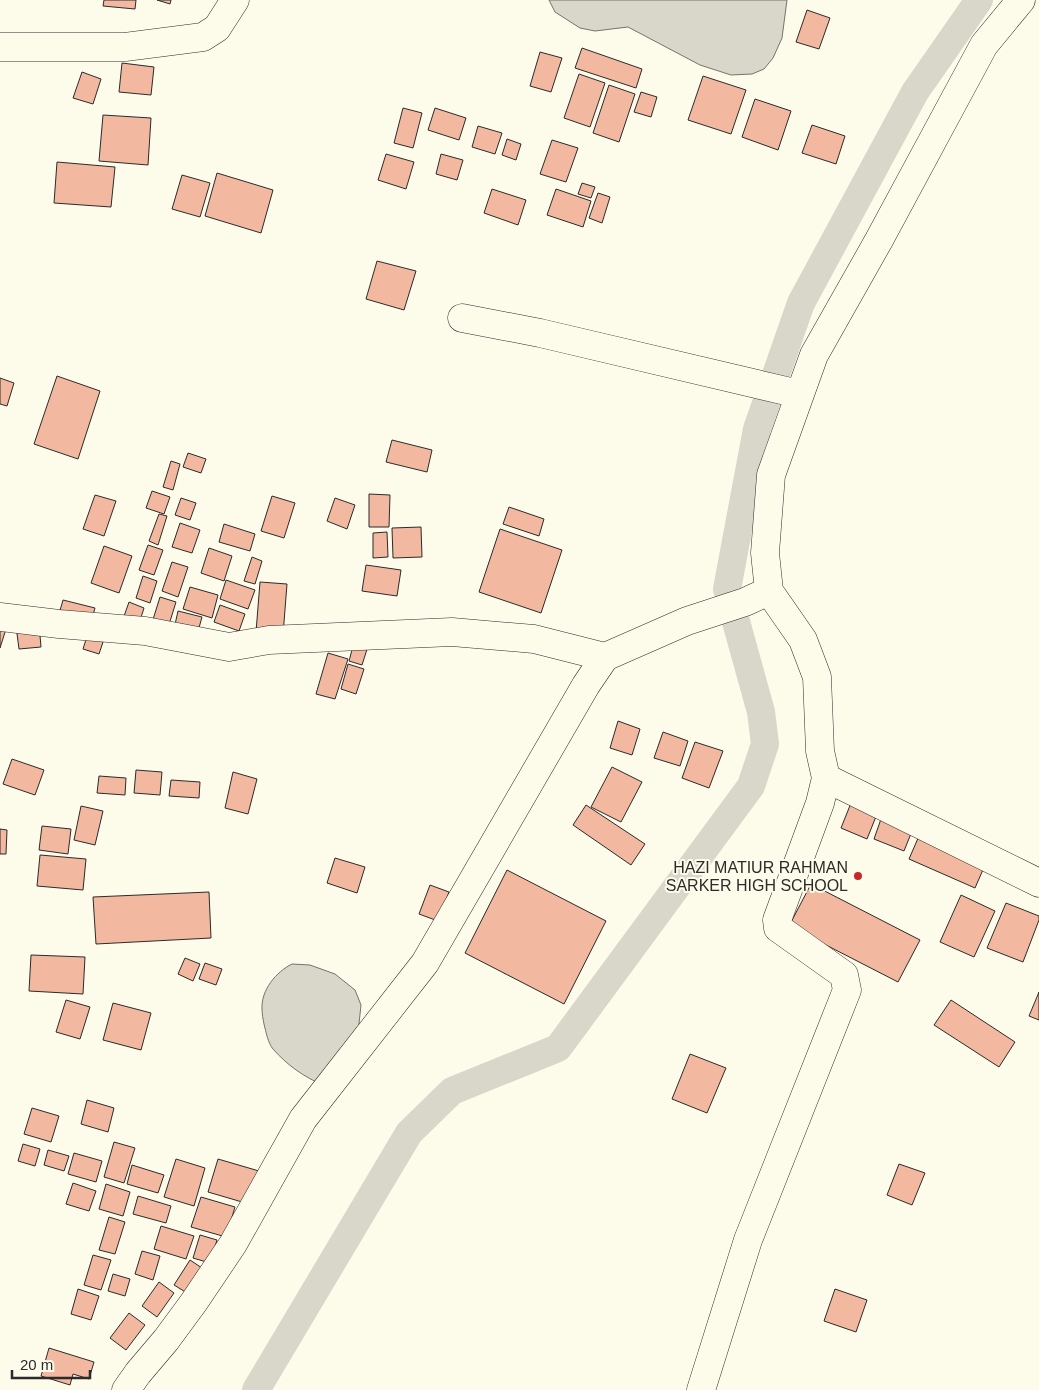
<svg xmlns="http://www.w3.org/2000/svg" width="1039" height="1390" viewBox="0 0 1039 1390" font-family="Helvetica,sans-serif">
  <rect width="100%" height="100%" fill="#fdfbea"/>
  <path fill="#d8d7c9" stroke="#74746e" d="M549,0h238l-5,38 -9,20 -9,11 -12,5 -21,1 -31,-10 -72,-38 -33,4 -15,-3 -25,-16z
    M292,964l18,1 25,9 20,16 6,15 -3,28 -35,52c-19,-8 -36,-20 -50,-36 -5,-6 -7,-17 -9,-25 -1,-5 -2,-10 -2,-15 -1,-19 14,-37 30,-45z"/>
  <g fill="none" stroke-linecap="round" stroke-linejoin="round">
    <path stroke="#d8d7c9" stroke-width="28" d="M256,1390l153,-257 43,-42 106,-43 193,-262 14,-42 -4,-32 -34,-123 30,-160 44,-126 114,-211 64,-92"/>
  </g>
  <path fill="#f2b8a0" stroke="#2b2b2b" d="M104,0h32l-1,9 -32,-3z
    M157,0h14l-1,4z
    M807,10l23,8 -11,31 -23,-7z
    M582,48l60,21 -6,19 -61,-20z
    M540,52l22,6 -11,34 -21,-6z
    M122,63l32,4 -3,28 -32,-3z
    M82,72l19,7 -8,25 -20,-6z
    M579,74l26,9 -15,44 -26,-9z
    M703,76l43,14 -15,44 -43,-14z
    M609,85l26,9 -16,48 -26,-9z
    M641,92l16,5 -6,20 -17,-5z
    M755,99l36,12 -13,39 -36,-13z
    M403,108l19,5 -9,35 -19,-5z
    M435,108l31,10 -7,22 -31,-10z
    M103,115l48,3 -3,47 -49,-4z
    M812,125l33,11 -9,28 -34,-11z
    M478,126l24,7 -7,21 -23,-7z
    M507,139l14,5 -5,16 -14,-5z
    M552,140l26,8 -12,34 -26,-8z
    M386,154l28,8 -8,27 -28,-9z
    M441,154l22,6 -6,20 -21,-6z
    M57,162l58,5 -4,40 -57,-4z
    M217,173l56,17 -12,43 -56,-17z
    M182,175l28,8 -10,34 -28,-8z
    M582,183l13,4 -4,11 -13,-4z
    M492,189l34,11 -8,25 -34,-12z
    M556,189l35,12 -8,26 -36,-12z
    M598,193l12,4 -8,26 -13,-5z
    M377,261l39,10 -12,39 -38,-11z
    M57,376l43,15 -22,68 -44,-15z
    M0,378l14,5 -7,23 -7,-2z
    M392,440l40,10 -5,22 -41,-10z
    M188,453l18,6 -5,14 -18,-6z
    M171,461l9,3 -7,26 -10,-3z
    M152,491l18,6 -6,17 -18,-6z
    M369,494l21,1 -1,32h-20z
    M95,495l21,6 -12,35 -21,-7z
    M272,496l23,7 -11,35 -23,-7z
    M181,498l15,5 -6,17 -15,-5z
    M335,498l20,7 -8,24 -20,-8z
    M509,507l35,12 -5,17 -36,-12z
    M159,514l8,2 -9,29 -9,-4z
    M180,523l20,7 -8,23 -20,-6z
    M224,524l31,10 -5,17 -31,-9z
    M421,527l1,30 -29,1 -1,-30z
    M500,529l62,21 -21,63 -62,-21z
    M387,532l1,25 -15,1v-25z
    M148,545l15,5 -9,25 -15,-5z
    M104,546l28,10 -13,37 -28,-10z
    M209,548l23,8 -8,25 -23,-8z
    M252,557l10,4 -7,23 -11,-3z
    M172,562l16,5 -10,30 -16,-6z
    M366,565l35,5 -4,26 -35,-5z
    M143,576l14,5 -7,22 -14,-5z
    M226,580l29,10 -7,19 -28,-10z
    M260,582l27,2 -4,51 -27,-3z
    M190,587l28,8 -6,23 -29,-9z
    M160,597l16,5 -9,29 -16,-5z
    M63,600l32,8 -4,14 -32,-8z
    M129,602l15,6 -6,19 -16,-5z
    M220,605l25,9 -6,17 -25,-9z
    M178,611l24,6 -5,18 -23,-6z
    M39,624l2,23 -22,2 -3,-23z
    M0,628l6,1 -6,19z
    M88,633l16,6 -5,15 -16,-5z
    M355,639l14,4 -7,22 -13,-4z
    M328,653l20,6 -13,40 -19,-5z
    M348,664l16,5 -8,25 -15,-5z
    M618,721l22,8 -8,26 -22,-7z
    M663,732l25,9 -8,25 -26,-8z
    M695,742l28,9 -14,37 -27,-10z
    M12,759l32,11 -9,25 -32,-11z
    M612,767l30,15 -21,40 -30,-15z
    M136,770l26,2 -2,23 -26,-2z
    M233,772l24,7 -9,35 -23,-6z
    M99,776l27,2 -1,17 -28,-2z
    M171,780l29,2 -1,16 -30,-2z
    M853,798l26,11 -12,30 -26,-11z
    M586,805l59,39 -14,21 -58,-40z
    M81,806l22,5 -8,34 -21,-5z
    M881,819l31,12 -8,20 -30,-12z
    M42,826l29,3 -3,25 -29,-4z
    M0,829l7,1 -1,24h-6z
    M919,836l66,29 -10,23 -66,-29z
    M40,855l46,4 -3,31 -46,-4z
    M335,858l30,9 -8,26 -30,-10z
    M507,870l99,51 -42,83 -99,-51z
    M811,884l109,56 -22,42 -109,-56z
    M430,885l19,7 -11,29 -19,-7z
    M209,892l2,46 -115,6 -3,-47z
    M961,895l34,16 -21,46 -34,-15z
    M1006,903l33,13v4l-16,42 -36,-14z
    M31,955l54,2 -2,37 -54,-3z
    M185,958l15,6 -7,17 -15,-7z
    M205,963l17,6 -6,16 -17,-6z
    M1039,992v28l-10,-4z
    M66,1000l24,7 -10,32 -24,-7z
    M951,1000l64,42 -16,25 -65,-42z
    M113,1003l38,10 -10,37 -38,-10z
    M690,1054l36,14 -19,45 -35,-14z
    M87,1100l27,8 -6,24 -27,-8z
    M32,1108l27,8 -8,26 -27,-8z
    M114,1142l21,6 -11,35 -20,-6z
    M23,1144l17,5 -5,17 -17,-5z
    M48,1150l21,6 -5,15 -20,-6z
    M74,1153l28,8 -6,21 -28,-8z
    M176,1159l29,9 -11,38 -30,-9z
    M218,1159l41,12 -10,33 -41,-12z
    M899,1164l26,9 -13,32 -25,-10z
    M132,1165l32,10 -6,18 -31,-9z
    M73,1183l23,8 -7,20 -23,-7z
    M106,1184l24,8 -7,24 -24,-7z
    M138,1196l33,10 -5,17 -33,-9z
    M201,1197l34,10 -9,30 -35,-10z
    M109,1217l16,5 -10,32 -16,-4z
    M161,1226l33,10 -8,23 -32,-10z
    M200,1235l17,5 -7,23 -17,-5z
    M142,1251l18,5 -7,24 -18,-6z
    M93,1255l18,5 -10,30 -17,-5z
    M190,1260l18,12 -16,24 -18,-11z
    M113,1274l17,5 -5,17 -17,-5z
    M159,1282l15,11 -17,24 -15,-11z
    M78,1289l21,7 -8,24 -20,-6z
    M835,1289l32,11 -11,32 -32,-11z
    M129,1313l16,12 -19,25 -16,-12z
    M49,1348l45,14 -5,17 -16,-5 -3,11 -29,-9z"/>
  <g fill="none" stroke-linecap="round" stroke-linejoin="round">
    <defs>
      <path id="minor" d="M0,47h125l78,-10 14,-9 18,-28
        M462,318l78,15 259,61
        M0,617l59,7 86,7 84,16 40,-7 183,-8 82,7 71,18
        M826,778l213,105
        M126,1390l12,-17 28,-33 28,-38 39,-58 70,-125 122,-156 161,-278 19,-28 82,-36 58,-19 24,-11
        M701,1390l47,-150 99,-250 -3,-15 -66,-47 -1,-8 43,-117 6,-25 -6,-27 -3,-74 -14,-37 -34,-49 -4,-38 6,-78 43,-120 65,-115 105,-195 37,-45"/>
    </defs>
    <use href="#minor" stroke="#2b2b2b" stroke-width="29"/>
    <use href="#minor" stroke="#fdfbea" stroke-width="28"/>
  </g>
  <circle fill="#c62828" stroke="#fdfbea" stroke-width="2" cx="858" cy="876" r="5"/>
  <g text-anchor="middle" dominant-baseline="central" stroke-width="4" stroke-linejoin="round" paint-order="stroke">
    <g font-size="16" fill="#2b2b2b" stroke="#fdfbea" text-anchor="end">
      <text x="848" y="867">HAZI MATIUR RAHMAN<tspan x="848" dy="18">SARKER HIGH SCHOOL</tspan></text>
    </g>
  </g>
  <path d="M12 1370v8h78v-8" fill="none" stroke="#2b2b2b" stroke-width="2.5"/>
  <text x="20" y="1370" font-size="15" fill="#2b2b2b" stroke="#fdfbea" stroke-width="4" paint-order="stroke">20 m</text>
</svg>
